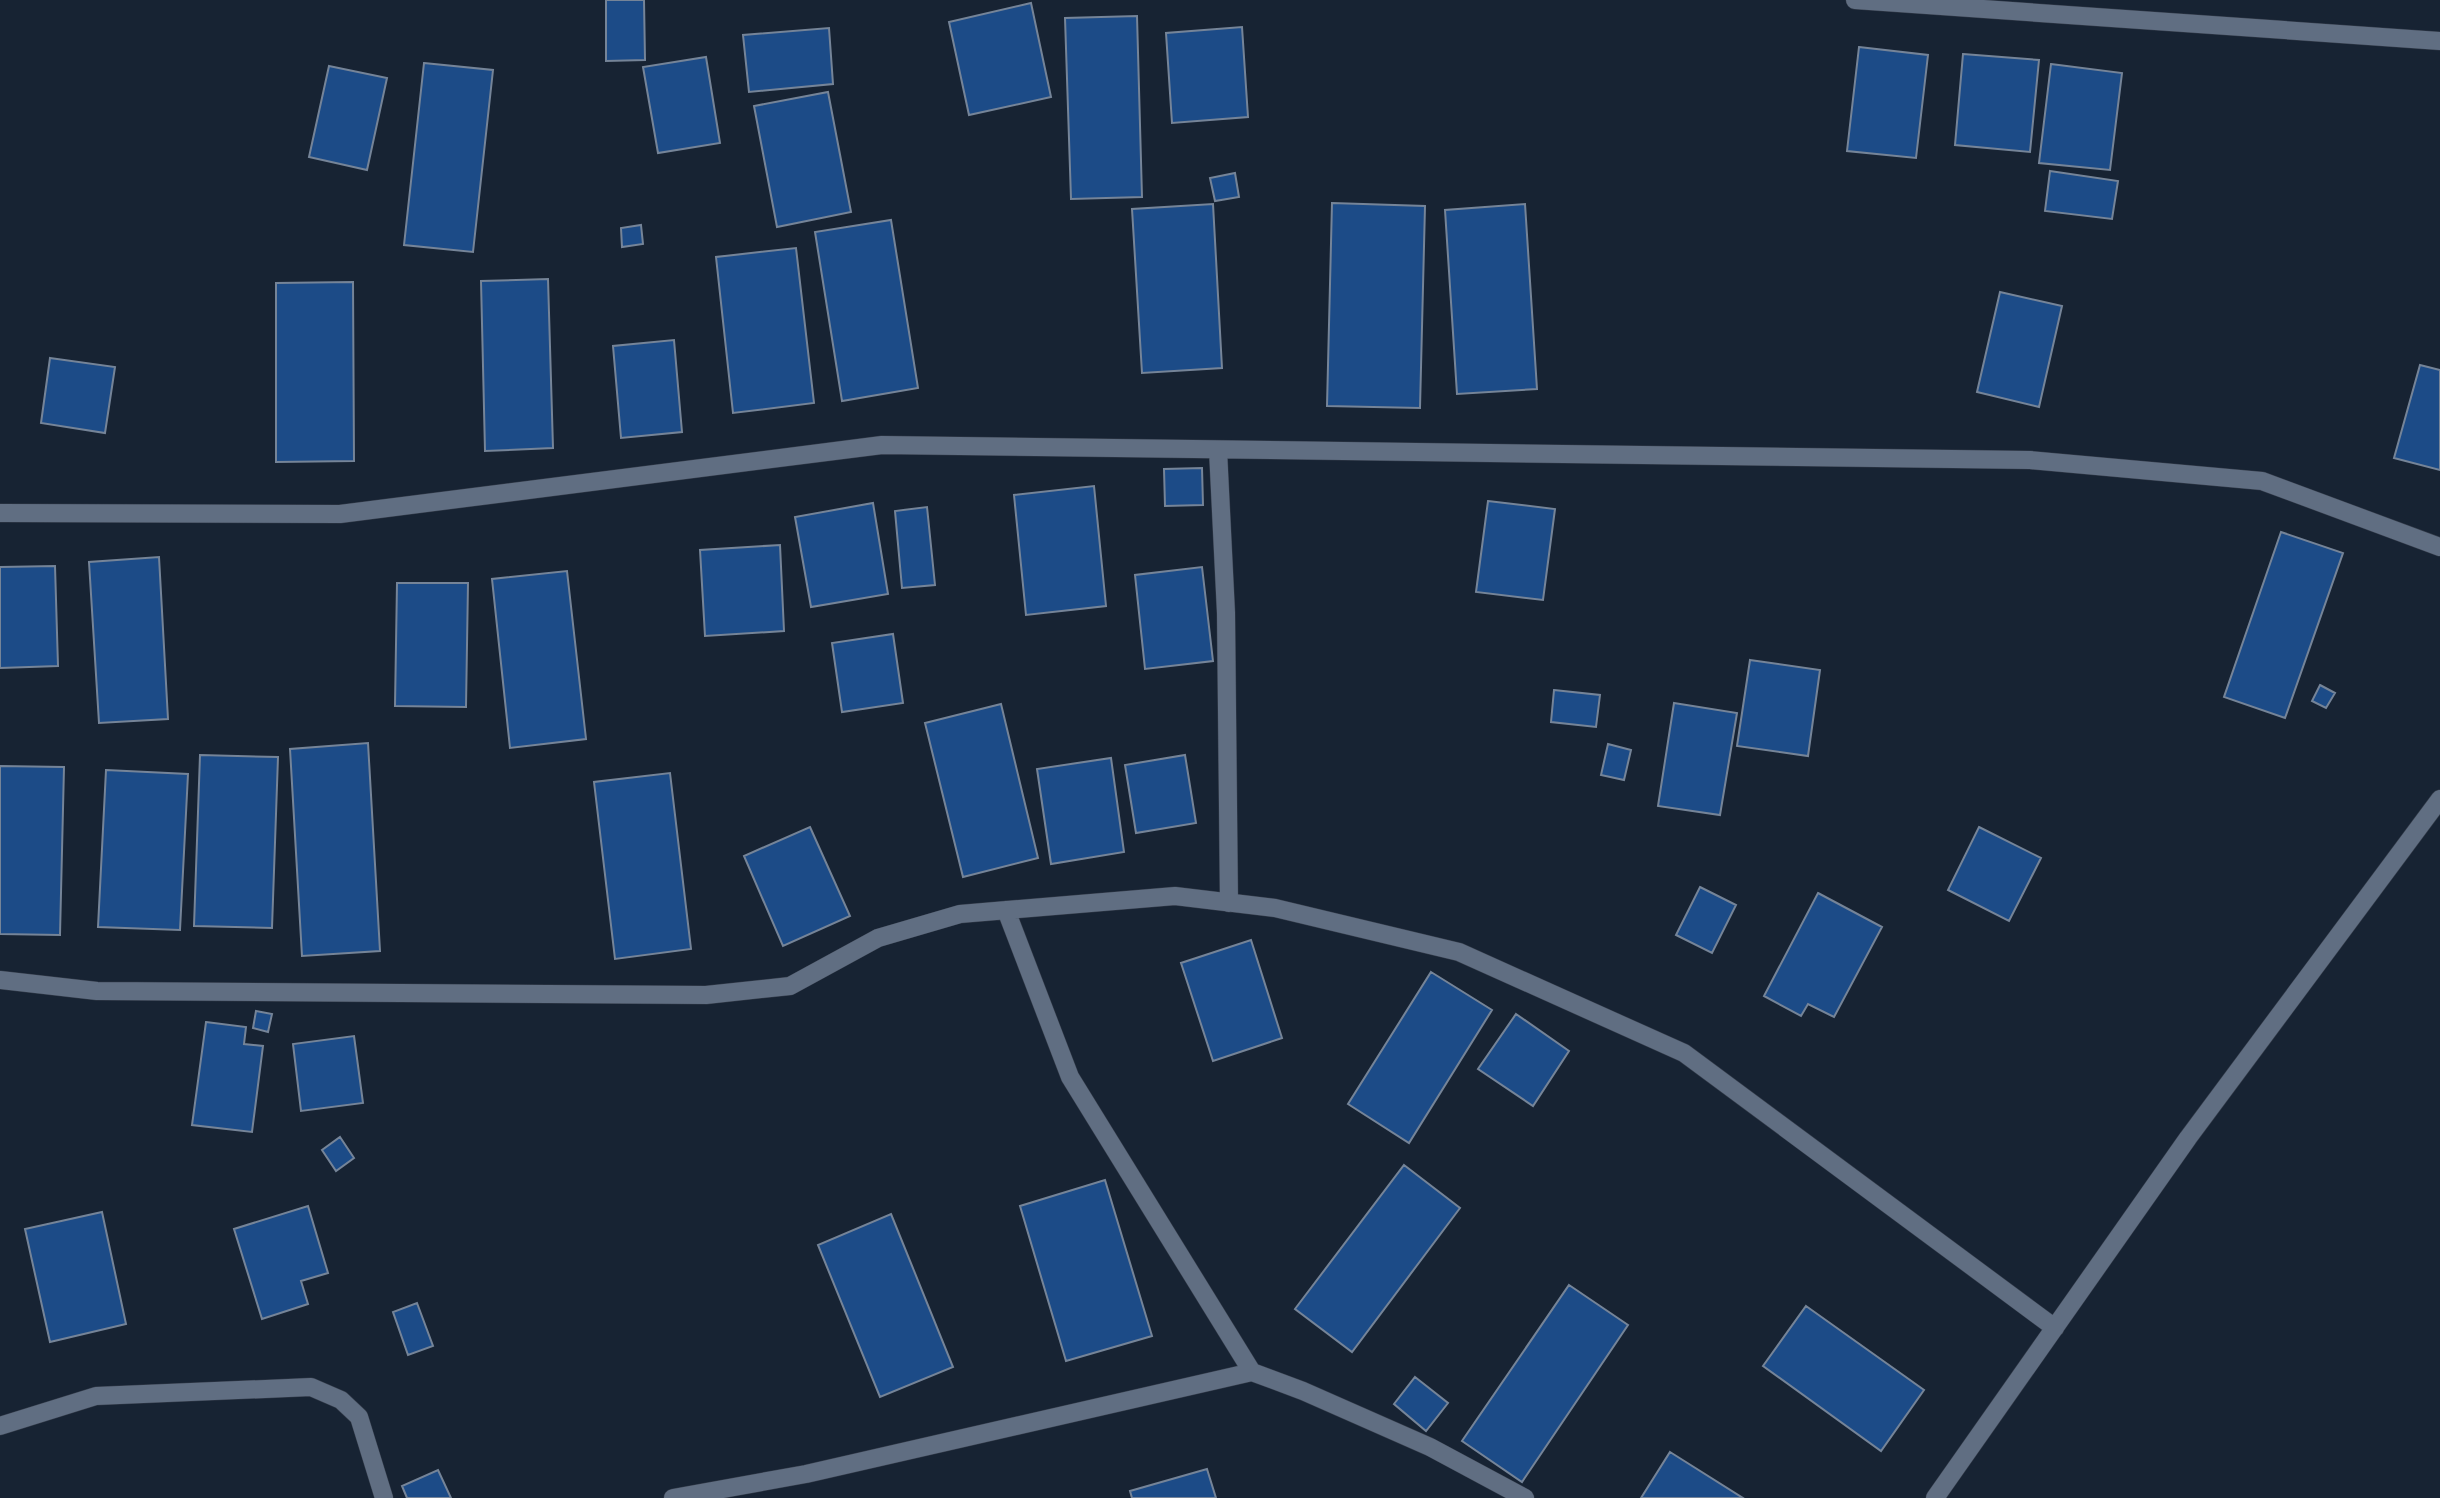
<svg xmlns="http://www.w3.org/2000/svg" width="2440" height="1498" viewBox="0 0 2440 1498" font-family="'Noto Sans',sans-serif">
  <rect width="100%" height="100%" fill="#172333"/>
  <path fill="#1c4b87" stroke="#758498" stroke-width="2" d="M606,0h38l1,60 -39,1z
    M1031,3l20,94 -82,18 -20,-93z
    M1137,16l5,181 -71,2 -6,-181z
    M1242,27l6,90 -76,6 -6,-90z
    M829,28l4,56 -84,8 -6,-57z
    M1859,47l69,8 -12,103 -69,-7z
    M1963,54l76,6 -9,92 -75,-7z
    M706,57l14,86 -62,10 -15,-86z
    M424,63l69,7 -20,182 -69,-7z
    M2051,64l71,9 -12,97 -71,-7z
    M329,66l58,12 -20,92 -58,-13z
    M828,92l23,120 -74,15 -23,-121z
    M2050,171l68,10 -6,38 -67,-8z
    M1235,173l4,24 -24,4 -5,-23z
    M1332,203l93,3 -5,202 -93,-2z
    M1213,204l9,164 -80,5 -10,-164z
    M1525,204l12,185 -80,5 -12,-184z
    M891,220l27,168 -76,13 -27,-169z
    M641,225l2,19 -21,3 -1,-19z
    M796,248l18,155 -81,10 -17,-156z
    M548,279l5,169 -68,3 -4,-170z
    M353,282l1,179 -78,1v-179z
    M2000,292l62,14 -23,101 -62,-15z
    M674,340l8,92 -61,6 -8,-92z
    M50,358l65,9 -10,66 -64,-10z
    M2420,365l20,5v100l-46,-12z
    M1202,468l1,37 -38,1 -1,-37z
    M1094,486l12,120 -80,9 -12,-120z
    M1488,501l67,8 -12,91 -67,-8z
    M873,503l15,91 -77,13 -16,-90z
    M927,507l8,78 -33,3 -7,-77z
    M2281,532l62,21 -58,165 -61,-21z
    M780,545l4,86 -79,5 -5,-86z
    M159,557l9,162 -69,4 -10,-161z
    M55,566l3,100 -58,2v-101z
    M1202,567l11,94 -68,8 -10,-94z
    M567,571l19,168 -76,9 -18,-169z
    M397,583h71l-2,124 -71,-1z
    M893,634l10,69 -61,9 -10,-69z
    M1750,660l70,10 -12,86 -71,-10z
    M2320,685l15,8 -9,15 -14,-7z
    M1554,690l46,5 -4,32 -45,-5z
    M1674,703l63,10 -17,102 -62,-9z
    M1001,704l37,154 -75,19 -38,-154z
    M368,743l12,208 -78,5 -12,-207z
    M1608,744l23,6 -7,30 -23,-5z
    M200,755l78,2 -6,171 -78,-2z
    M1185,755l11,68 -60,10 -11,-68z
    M1111,758l13,94 -73,12 -14,-95z
    M0,766l64,1 -4,168 -60,-1z
    M106,770l82,4 -8,156 -82,-3z
    M670,773l21,176 -76,10 -21,-177z
    M810,827l40,89 -67,30 -39,-90z
    M1979,827l62,31 -32,63 -61,-31z
    M1700,887l36,18 -24,48 -36,-18z
    M1818,893l64,34 -48,90 -26,-13 -7,12 -37,-20z
    M1251,940l31,98 -69,23 -32,-98z
    M1431,972l61,38 -83,133 -61,-39z
    M256,1011l16,3 -4,18 -15,-4z
    M1516,1014l53,37 -36,55 -55,-37z
    M206,1022l40,5 -2,17 19,2 -11,86 -60,-7z
    M354,1036l9,67 -62,8 -8,-67z
    M340,1137l14,21 -18,13 -14,-21z
    M1404,1165l56,43 -108,144 -57,-43z
    M1105,1180l47,156 -86,25 -46,-155z
    M308,1206l20,67 -27,8 7,23 -46,15 -28,-90z
    M102,1212l24,112 -76,18 -25,-113z
    M891,1214l62,153 -73,30 -62,-152z
    M1569,1285l59,40 -106,157 -60,-41z
    M417,1303l16,43 -25,9 -15,-43z
    M1806,1306l118,84 -43,61 -118,-85z
    M1415,1377l33,26 -22,28 -32,-27z
    M1670,1452l73,46h-102z
    M1207,1469l9,29h-84l-2,-7z
    M438,1470l13,28h-44l-5,-12z"/>
  <g fill="none" stroke-linecap="round" stroke-linejoin="round">
    <defs>
      <path id="street" d="M1855,0l585,41
        M1218,450l8,163 3,290
        M0,513l340,1 542,-69 1148,15 232,21 178,66
        M1006,910l64,167 182,295
        M0,980l97,11 609,4 84,-9 88,-48 82,-24 215,-18 100,12 184,44 225,101 371,275
        M0,1426l96,-30 215,-9 30,13 18,17 25,81
        M673,1498l133,-24 446,-102 51,19 127,56 95,51
        M1935,1498l253,-360 252,-339"/>
    </defs>
    <use href="#street" stroke="#343c4a" stroke-width="19"/>
    <use href="#street" stroke="#606e82" stroke-width="18"/>
  </g>
</svg>
